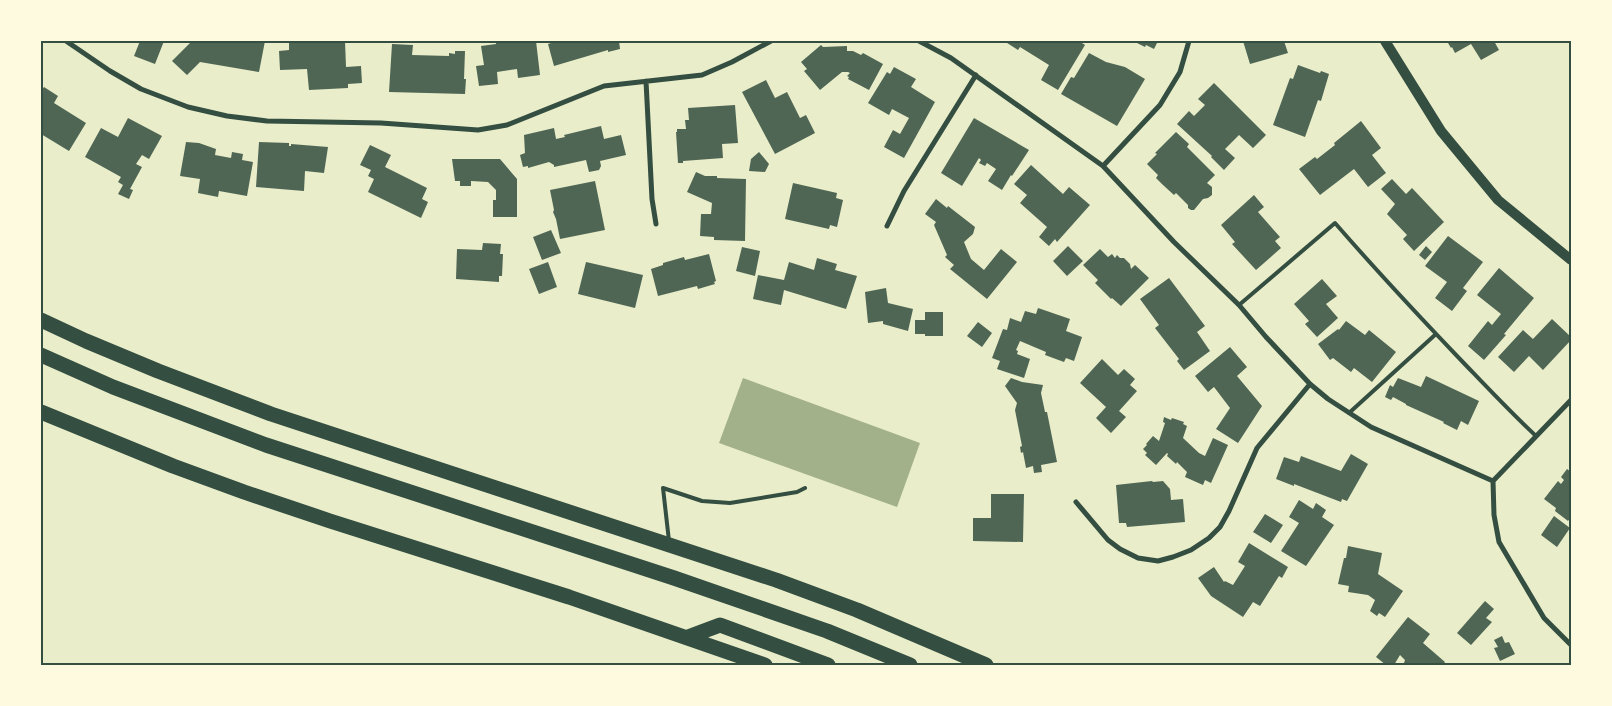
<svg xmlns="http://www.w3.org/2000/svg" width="1612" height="706" viewBox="0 0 1612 706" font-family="'Crimson Pro',serif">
  <rect width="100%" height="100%" fill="#e9edc9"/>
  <path fill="#a3b18a" d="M743,378l177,65 -23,64 -178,-64z"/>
  <path fill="#4f6655" d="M140,41h24l-9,23 -21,-8z
    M192,41h73l-6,31 -59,-10 -13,13 -15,-14z
    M289,41h56l1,26 15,-1 1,17 -14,1v4l-39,2 -2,-21 -27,1 -1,-19 10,-1z
    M496,41h40l4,34 -22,3 -1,-9 -20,3 1,12 -19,2 -3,-20 8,-1 -3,-19 15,-2z
    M557,41h62l1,8 -12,3v-2l-54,16 -6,-22z
    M1004,41h75l6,4 -27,45 -17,-10 8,-15 -29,-18 -2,3z
    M1133,41h25l-4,8 -8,-4 -1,2z
    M1243,41h41l4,12 -38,11z
    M1448,41h46l5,9 -18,10 -10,-16 -16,9 -3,-6 -1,1 -3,-5z
    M392,44l21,1 -1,10 37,1v-3l6,1v-3h10l-1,28h2l-1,15 -76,-2z
    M821,45l2,2 24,-1v5h6l8,4 2,-2 20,11 -14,26 -21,-11 1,-2 -2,-1 3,-3 -2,-1h-6l-22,18 -16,-19 3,-2 -6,-7z
    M1089,53l17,9 19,5 20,12 -28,47 -56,-32 10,-17 3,1z
    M1298,65l22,8 1,-2 8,3 -8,27 -3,-1 -13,37 -32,-12 17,-47 3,1z
    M894,67l22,12 -5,8 24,15 -31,56 -20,-11 9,-17 7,4 9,-16 -17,-9 -3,6 -21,-12 19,-31 3,2z
    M766,80l9,18 12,-6 13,26 6,-3 9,18 -40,21 -33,-62z
    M1214,83l52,52 -13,13 -14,-13 -14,14 10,9 -11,12 -13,-13 1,-1 -35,-32 12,-13 5,5 11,-11 -7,-6z
    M44,87l14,9 -4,7 32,20 -17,28 -28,-17v-43z
    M735,105l3,38 -16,1 1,14 -40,3v2h-5l-2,-31h1v-3h9l-1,-9h4l-1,-12z
    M128,118l34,18 -13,23 -7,-4 -6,9 6,3 -12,22 3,1 -4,9 -11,-5 5,-9 -5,-3 3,-5 -36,-20 16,-29 17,9z
    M974,118l55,32 -17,26 -1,-1 -9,15 -14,-9 8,-12 -9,-6 -2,3 -6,-3 2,-3 -2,-2 -17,28 -21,-13z
    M1361,121l20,27 -9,7 14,18 -18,14 -14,-18 -34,26 -21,-26 16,-12 2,2 18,-14 -1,-2z
    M601,126l3,13 17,-4 5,20 -26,6 1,5 -2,4 -10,2 -3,-12 -32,7v-2l-5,-3 -21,6v-2l-5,1 -3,-12 5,-2 -1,-18 30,-7 2,11 9,-2 -1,-2z
    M1176,132l13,12 -2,3 28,28 -8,8 5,4v8l-4,3 -5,1 -9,11h-3l-3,-2v-3l-12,-12 -2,2 -11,-10 -7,-7 2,-3 -11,-11 10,-10 -2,-1z
    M186,142l13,1 17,6 -1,6 16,3 1,-6 11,2 -1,6 11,2 -6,34 -28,-5 -1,6 -20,-4 2,-14 -20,-3z
    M259,142l30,1v3h2v-2l37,3 -4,26 -19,-2 -1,20 -48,-4z
    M370,145l21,10 -6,12 42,21 -5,11 6,3 -7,16 -53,-26 6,-13 -6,-3 3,-6 -11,-5z
    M759,152l10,12 -4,8 -16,-1 2,-12z
    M452,159h48l17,20v38h-24v-17h3v-10l-8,-8 -17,-1v5h-11v-5h-5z
    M1031,165l32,29 6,-7 21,18 -33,37 -2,-3 -6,7 -10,-9 8,-10 -27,-24 7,-8 -13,-11z
    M696,172l9,4h12v2l29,1 -1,62 -31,-1v-3l-14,-1 1,-22h10l1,-11 -25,-11z
    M1392,179l14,15 6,-6 32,34 -30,29 -11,-12 4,-4 -20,-21 8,-10 -14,-15z
    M595,181l10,49 -45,9 -4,-20 -3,-7 1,-2 -4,-20z
    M793,183l44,10 -1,5 7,2 -6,27 -7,-2 -1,4 -44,-10z
    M1254,195l10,12 -6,5 22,25 -5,4 6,7 -25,22 -24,-26 3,-2 -14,-17z
    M936,199l11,9 1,-2 27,21 -2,7 -9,8 7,17 13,11 17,-21 16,13 -30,37 -37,-30 4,-4 -9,-8 2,-2 -13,-30 2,-3 -11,-8z
    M551,230l10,23 -19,7 -9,-23z
    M1448,236l35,26 -20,26 4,3 -15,20 -17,-13 12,-16 -22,-16z
    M483,243l18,1 -1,10h3l-1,22h-3v6l-43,-3 1,-30 25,1z
    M1068,246l15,15 -16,15 -14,-15z
    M1426,246l6,6 -7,8 -6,-5z
    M742,247l18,4 -5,25 -19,-5z
    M1100,249l8,8 4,-3 3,4 2,-3 3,3h4l6,6 1,5 4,-4 14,13 -28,28 -9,-8 -1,1 -16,-16 3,-3 -15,-15z
    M709,254l7,27 -2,1 1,2 -17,5 -1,-3 -39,10 -7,-27 12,-4v-2l21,-6 1,3z
    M817,258l20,6 -2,6 22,6 -11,33 -62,-19 -3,15 -28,-6 5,-24 26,5 5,-18 25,8z
    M548,262l9,25 -18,7 -10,-25z
    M586,262l57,13 -8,33 -57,-14z
    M1499,268l35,30 -30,36 2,1 -22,25 -16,-14 20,-25 4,4 9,-11 -24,-19z
    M1169,278l36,48 -8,6 13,19 -26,19 -7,-9 2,-2 -24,-31 4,-3 -19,-26z
    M1322,279l15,17 -11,8 12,14 -21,19 -12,-13 4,-3 -15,-17z
    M886,288l2,15 25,6 -5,22 -25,-7v-3l-15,2 -3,-31z
    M1038,308l32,11 -4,12 16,6 -8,24 -8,-3 -2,4 -19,-7 1,-3 -26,-11 -4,9 2,1 -1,3 13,5 -6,19 -27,-9 3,-8 -8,-3 11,-29 4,1 3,-12 11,4 4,-11 11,3z
    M925,312h18v24h-18v-2h-10v-14h10z
    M1552,319l19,18v3l-28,30 -14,-14 -15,16 -16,-15 25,-27 10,9z
    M1346,321l19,14 4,-5 27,22 -24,30 -18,-14 -3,4 -18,-14 -3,2 -12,-16 20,-15 1,1z
    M978,322l14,11 -10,14 -15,-11z
    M1230,347l17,20 -10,9 25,30 -24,37 -22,-14 14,-21 -16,-21 -6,5 -13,-16z
    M1102,359l16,16 6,-6 11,10 -5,6 7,6 -18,20 7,6 -15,16 -15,-15 10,-11 -26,-24z
    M1426,376l53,25 -11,24 -7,-4 -4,9 -14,-7 1,-1 -38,-17v-1l-13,-7 -2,3 -6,-3 5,-12 3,2 5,-9 23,9z
    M1011,378l11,4 21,3 -2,8 4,19h2l10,50 -16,3 1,7 -8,1 -1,-7 -7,2 -3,-16 -2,1 -1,-6 2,-1 -7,-36 2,-7 -12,-17z
    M1164,417l7,3 1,-2 12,4 -1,2 4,2 -4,12 16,15 6,3 8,-18 15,7 -17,38 -6,-3 -2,5 -18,-8 2,-5 -10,-10 -1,2 -9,-8 1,-2 -1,-1 -11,12 -11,-10 2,-2 -4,-4 4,-4 -1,-1 7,-8 6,5 6,-18 -2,-1z
    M1351,454l17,10 -21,37 -5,-2 -1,3 -47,-18v2l-18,-7 8,-22 15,5 2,-6 40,15z
    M1567,469l4,3v45l-3,4 -13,-10 1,-3 -12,-9 14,-18 3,3 3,-4 -3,-3z
    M1152,481l1,1 10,-1 7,8 1,11 12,-1 2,23 -58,5 -1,-4h-7l-3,-38z
    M991,494h33l-1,48 -50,-1v-23h18z
    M1299,500l14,9 3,-6 10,7 -4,7 12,8 -28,41 -25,-15 18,-28 -10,-6z
    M1265,514l18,11 -12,18 -18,-11z
    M1554,516l16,12 -13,19 -16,-12z
    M1249,543l39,24 -6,11 -3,-2 -19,30 -7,-4 -10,15 -32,-21 -13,-18 16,-11 10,15 1,-1 8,4 12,-19 -7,-4z
    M1348,546l34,7 -4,21 25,17 -18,26 -6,-4 -2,3 -7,-5 5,-11 -7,-5 -20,-3 1,-6 -11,-2 6,-26h2z
    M1485,601l9,8 -8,9 6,4 -21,23 -14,-12z
    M1408,617l22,17 -7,9 22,19 -2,3h-37l-2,-2 1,-3 -5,-5 -6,10h-8l-10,-8z
    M1502,636l3,7 4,-1 6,12 -15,7 -6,-13 4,-1 -4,-7z"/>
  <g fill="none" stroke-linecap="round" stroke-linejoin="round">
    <path stroke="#344e41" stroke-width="4" d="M1239,305l96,-82c40,46 81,90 123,134 26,27 51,54 78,79
      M1349,413l87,-79
      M669,541l-6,-53 39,13 28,2 67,-11 8,-4"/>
    <path stroke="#344e41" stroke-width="5" d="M66,41l44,30 31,18 47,18 39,9 40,5 114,2 97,7 29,-5 97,-39 98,-11 30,-13 39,-21
      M919,41l32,17 152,108 71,76 65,63 27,32 44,47 18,15 43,28 122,54
      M646,81l6,118 4,25
      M1103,166l57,-61 20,-33 9,-31
      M887,226l17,-35 72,-116
      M1493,481l1,34 5,27 45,76 27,27
      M1493,481l78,-81
      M1076,502l32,38 12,9 18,9 20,3 15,-4 18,-7 18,-12 11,-11 9,-16 28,-63 53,-64"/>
    <path stroke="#344e41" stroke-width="10" d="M1385,41l56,90 57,69 73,60"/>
    <path stroke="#344e41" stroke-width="15" d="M41,320l45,21 72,30 113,43 505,166 81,30 129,55
      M41,355l72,32 153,58 408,133 153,53 83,34
      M41,412l132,54 71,26 86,29 239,76 196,68
      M688,637l32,-12 108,40"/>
  </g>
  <rect width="1612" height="706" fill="none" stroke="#fefae0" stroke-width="85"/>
  <rect x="42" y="42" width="1528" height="622" fill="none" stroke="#344e41" stroke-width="2"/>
</svg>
